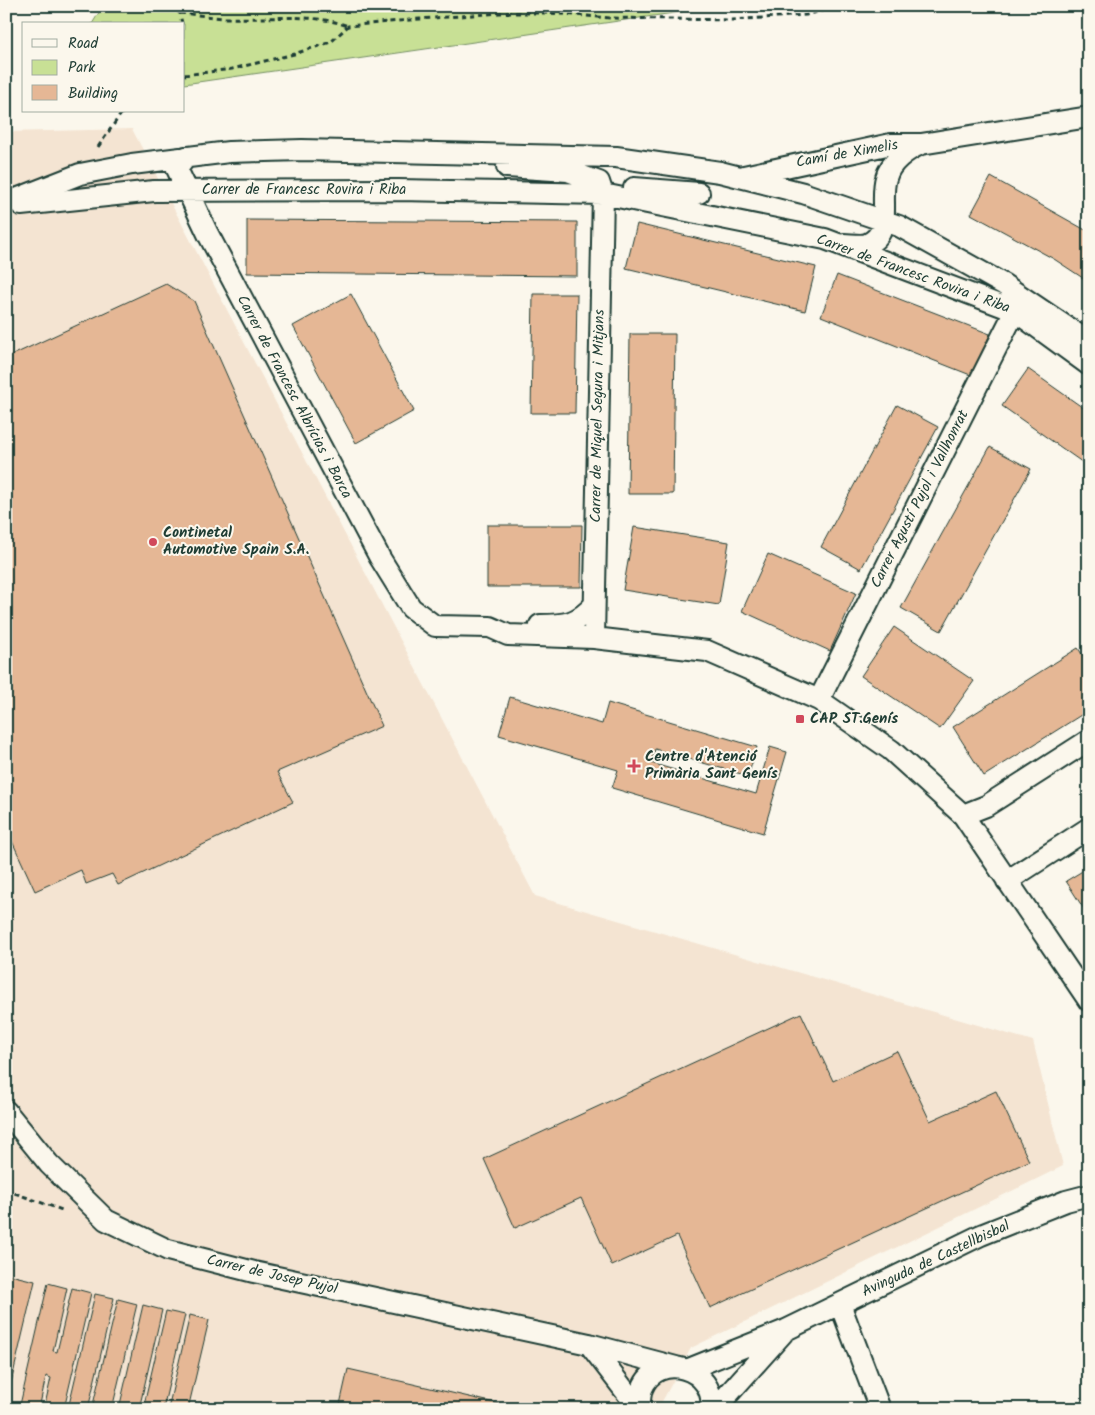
<svg xmlns="http://www.w3.org/2000/svg" width="1095" height="1415" viewBox="0 0 1095 1415" font-family="Kalam,sans-serif">
  <rect width="100%" height="100%" fill="#fbf7ec"/>
  <filter id="ink" filterUnits="userSpaceOnUse"><feTurbulence type="fractalNoise" baseFrequency=".02" numOctaves="2"/><feDisplacementMap in="SourceGraphic" scale="10" xChannelSelector="R" yChannelSelector="G"/><feConvolveMatrix kernelMatrix="1 2 1 2 8 2 1 2 1" color-interpolation-filters="sRGB"/></filter>
  <g filter="url(#ink)">
    <path fill="#f4e4d2" d="M132,129l403,767 498,145 30,125 -372,182 -33,61h-652v-1277z"/>
    <path fill="#c8e095" stroke="#748e64" d="M103,6h619l-538,78v-60h-92z"/>
    <path fill="#e5b795" stroke="#1f3d34" d="M991,177l98,55v50l-35,-23 -83,-45z
      M247,220l330,2v54l-330,-3z
      M637,224l179,43 -11,44 -179,-43z
      M837,275l153,59 -17,42 -152,-60z
      M166,284l28,17 188,425 -105,46 16,30 -175,83 -6,-11 -26,10 -5,-14 -46,21 -29,-63v-470z
      M351,294l63,117 -58,32 -63,-117z
      M533,294h44l-2,119h-44z
      M630,334h45l-2,160h-45z
      M1028,369l61,43v55l-87,-61z
      M897,405l41,22 -77,142 -40,-22z
      M990,447l41,22 -90,162 -40,-23z
      M487,525h95l-1,62h-94z
      M634,527l95,15 -10,63 -96,-15z
      M768,554l88,39 -26,58 -88,-40z
      M894,627l80,54 -34,48 -79,-53z
      M1078,648l11,17v45l-105,66 -31,-49z
      M510,697l92,27 6,-21 149,44 -9,29 -93,-27 -4,14 105,31 14,-47 17,5 -24,81 -151,-45 6,-18 -119,-35z
      M1089,867v50l-23,-36z
      M801,1013l32,68 64,-30 33,70 66,-30 33,70 -319,147 -33,-72 -65,30 -31,-68 -66,30 -31,-69z
      M6,1274l29,7 -29,123z
      M48,1283l19,5 -14,63 4,1 15,-64 19,5 -27,116h-20l7,-31 -5,-2 -7,33 -19,-4z
      M95,1294l19,4 -26,111h-20z
      M118,1299l19,5 -25,105h-20z
      M143,1305l19,5 -23,99h-20z
      M166,1311l19,4 -22,94h-20z
      M190,1315l19,5 -21,89h-20z
      M348,1369l173,40h-182z"/>
    <g fill="none" stroke-linecap="round" stroke-linejoin="round">
      <defs>
        <path id="street" d="M186,157l-9,12 31,65 172,324 31,50 24,18 55,1 18,8 86,3 113,13 112,49 72,50 72,65 126,186
          M507,167l61,4 31,11 4,12 -9,444
          M744,176l147,-32h30l168,-27
          M634,188l65,5
          M6,203l74,-29 52,-10 97,-12 73,-2 314,7 104,15 83,21 96,33 104,58 86,58
          M21,205l133,-14 244,-1 205,4 222,45 190,72 74,54
          M844,244c6,0 17,2 23,0 27,-11 12,-45 19,-66 4,-16 21,-28 35,-34
          M540,625c25,0 37,-1 54,-20
          M819,700l196,-389 7,-11
          M963,815l23,-9 103,-66
          M1007,881l82,-53
          M6,1111l43,53 57,56 62,30 86,22 335,72 87,23
          M840,1304l40,105
          M589,1344l50,65
          M689,1369l97,-39 195,-95 85,-34 23,-6
          M639,1409c1,-6 1,-14 3,-20 15,-39 75,-21 69,20
          M715,1409l68,-76"/>
      </defs>
      <use href="#street" stroke="#1f3d34" stroke-width="24"/>
      <path stroke="#1f3d34" stroke-width="3" stroke-dasharray="5 4" stroke-linecap="butt" d="M170,6l10,7 2,11
        M180,13c16,1 33,5 50,5 39,2 80,-6 118,8
        M184,75l48,-6 62,-15 37,-12 17,-16 72,-7 80,-6h49l62,5 121,2 74,-5 34,-9
        M98,147l25,-36
        M6,1190l56,20"/>
      <use href="#street" stroke="#fbf7ec" stroke-width="20"/>
    </g>
  </g>
  <g fill="#d1495b" stroke="#fbf7ec" stroke-width="2">
    <circle cx="153" cy="542" r="5"/>
    <rect x="795" y="714" width="10" height="10" rx="2.5"/>
    <path d="M631.5 758.5h5v5h5v5h-5v5h-5v-5h-5v-5h5z"/>
  </g>
  <g text-anchor="middle" dominant-baseline="central" stroke-width="4" stroke-linejoin="round" paint-order="stroke">
    <g font-size="15" fill="#1f3d34" stroke="#fbf7ec">
      <text transform="translate(847 154) rotate(-10)">Camí de Ximelis</text>
      <text x="304" y="190">Carrer de Francesc Rovira i Riba</text>
      <text transform="translate(913 274) rotate(20)">Carrer de Francesc Rovira i Riba</text>
      <text transform="translate(294 397) rotate(62)">Carrer de Francesc Albrícias i Barca</text>
      <text transform="translate(598 416) rotate(-89)">Carrer de Miquel Segura i Mitjans</text>
      <text transform="translate(920 499) rotate(-63)">Carrer Agustí Pujol i Vallhonrat</text>
      <text transform="translate(936 1259) rotate(-25)">Avinguda de Castellbisbal</text>
      <text transform="translate(272 1275) rotate(13)">Carrer de Josep Pujol</text>
    </g>
    <g font-size="15" font-weight="bold" fill="#1f3d34" stroke="#fbf7ec" text-anchor="start">
      <text x="163" y="533">Continetal<tspan x="163" dy="17">Automotive Spain S.A.</tspan></text>
      <text x="810" y="719">CAP ST.Genís</text>
      <text x="645" y="757">Centre d'Atenció<tspan x="645" dy="17">Primària Sant Genís</tspan></text>
    </g>
  </g>
  <rect width="1095" height="1415" fill="none" stroke="#fbf7ec" stroke-width="25"/>
  <rect x="12" y="12" width="1070" height="1390" fill="none" stroke="#1f3d34" stroke-width="2" filter="url(#ink)"/>
  <rect x="22" y="22" width="162" height="90" fill="#fbf7ec" stroke="#a3ada2"/>
  <rect x="32" y="39" width="25" height="8" fill="#fbf7ec" stroke="#a3ada2"/>
  <text x="68" y="48" font-size="15" fill="#1f3d34">Road</text>
  <rect x="32" y="60" width="25" height="15" fill="#c8e095" stroke="#a3ada2"/>
  <text x="68" y="72" font-size="15" fill="#1f3d34">Park</text>
  <rect x="32" y="85" width="25" height="15" fill="#e5b795" stroke="#a3ada2"/>
  <text x="68" y="98" font-size="15" fill="#1f3d34">Building</text>
</svg>
